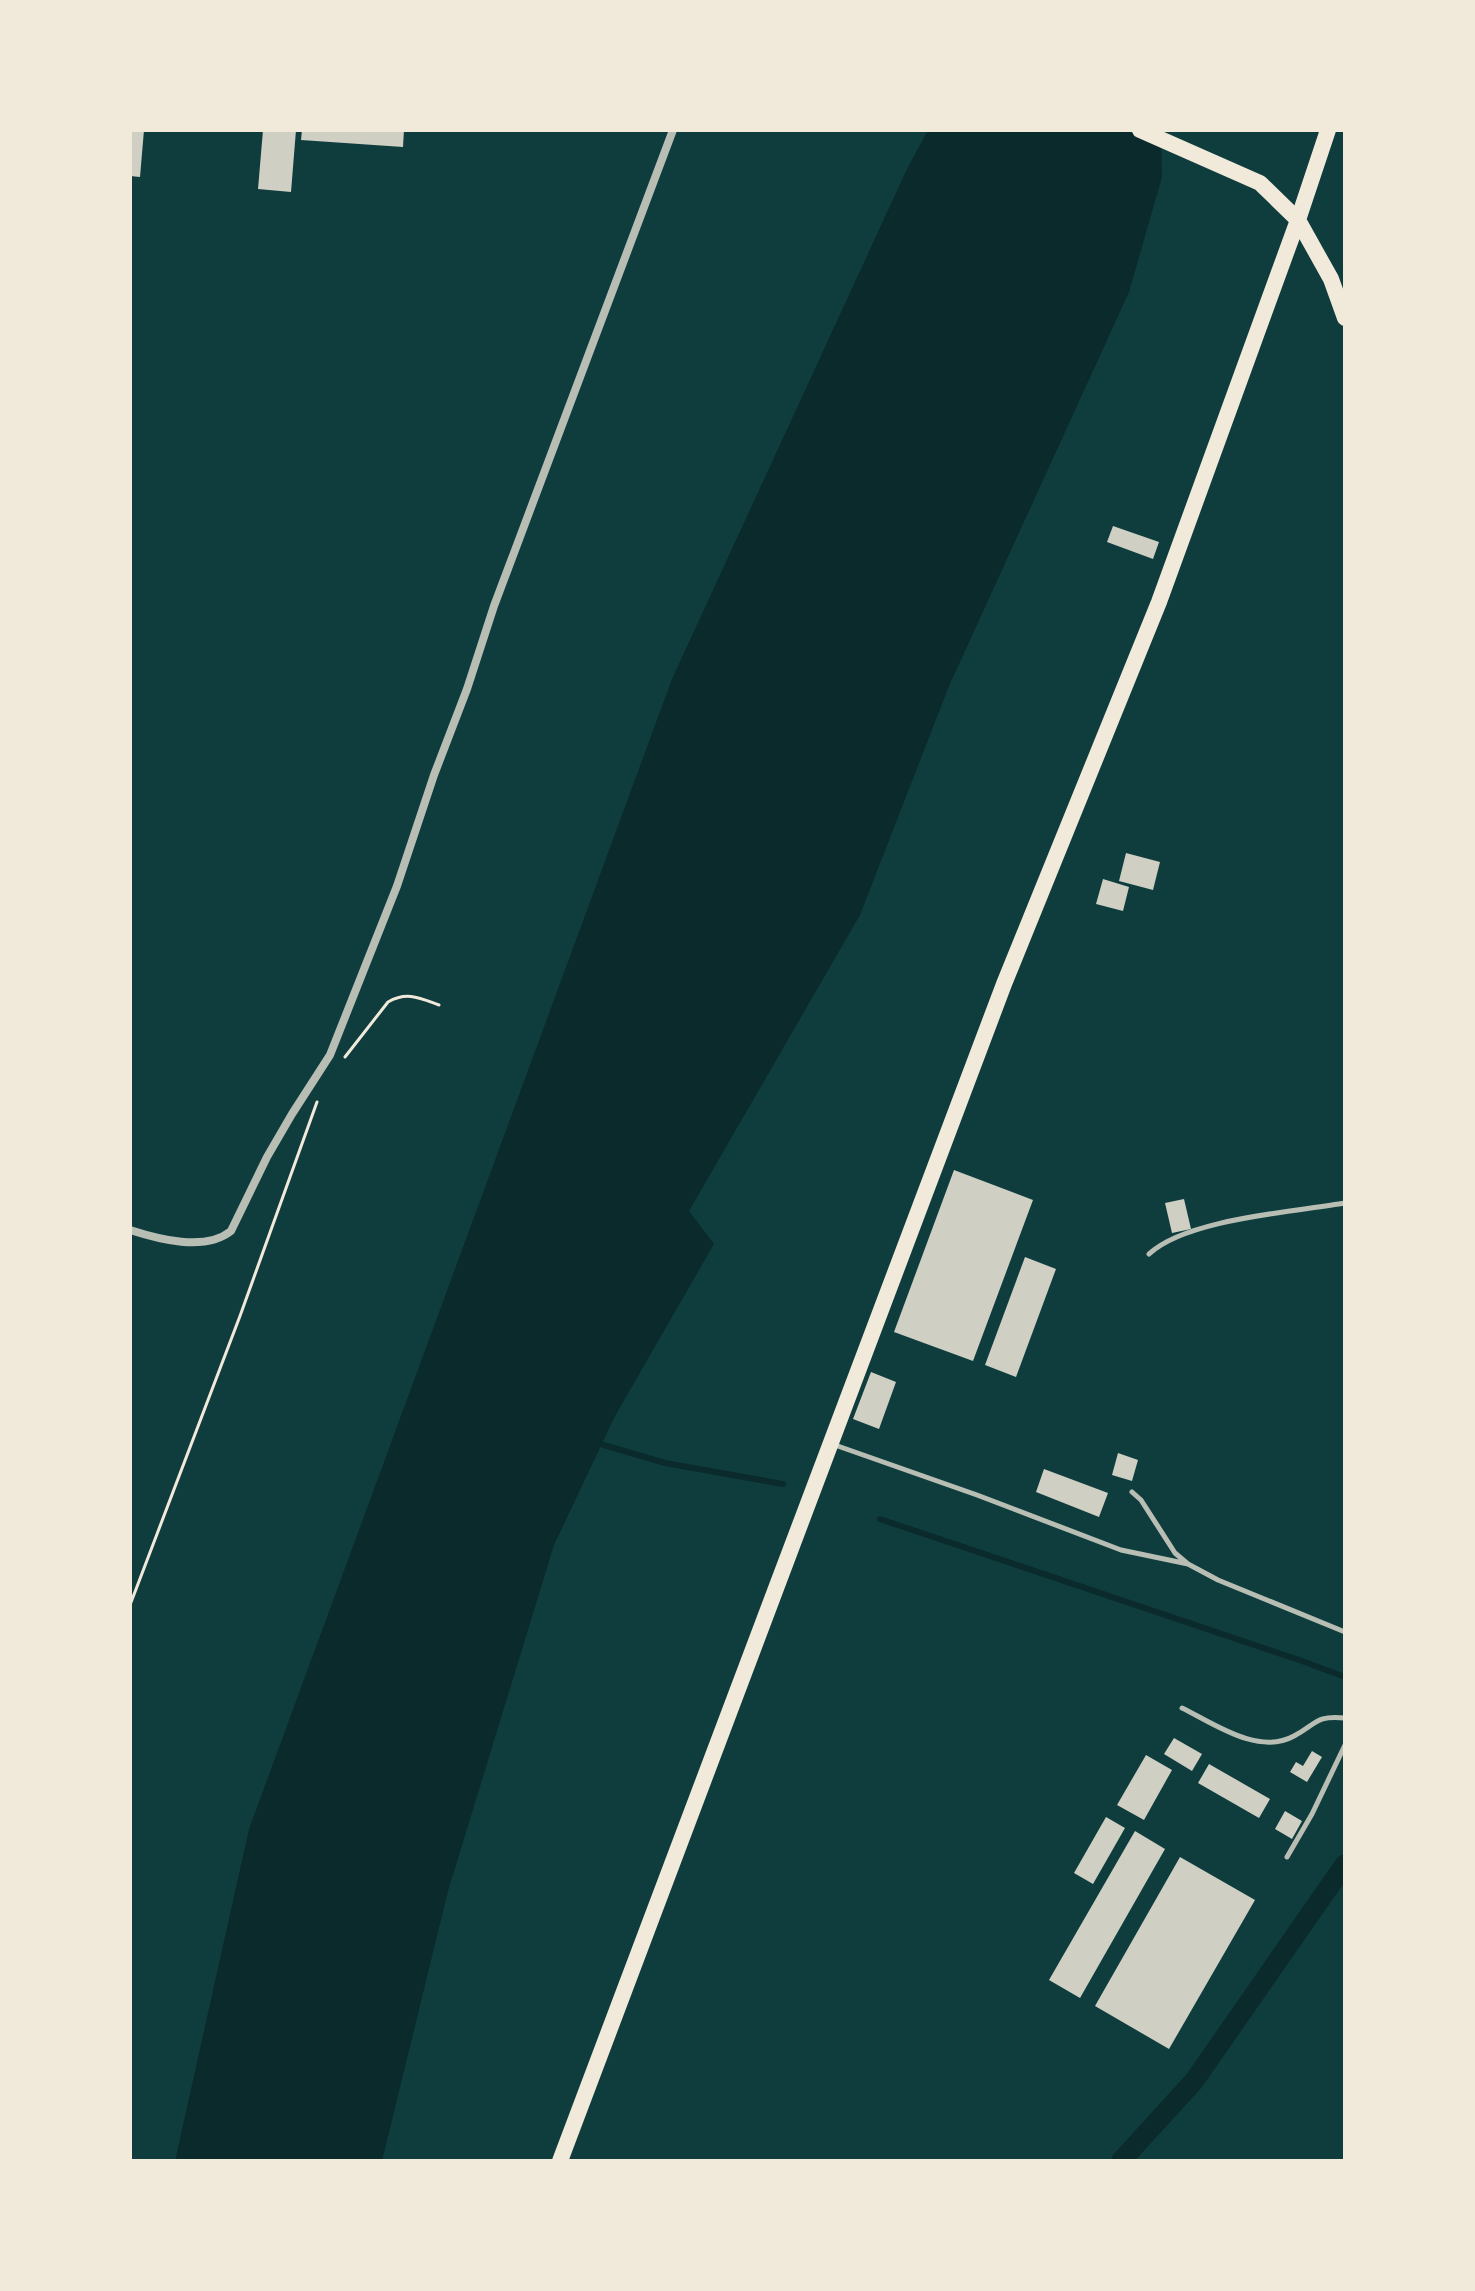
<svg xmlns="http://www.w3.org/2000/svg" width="1475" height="2291" viewBox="0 0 1475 2291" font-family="'Roboto Condensed',sans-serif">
  <rect width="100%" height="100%" fill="#0f3d3e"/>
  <path fill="#0a2a2b" d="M928,130h233l1,47 -33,115 -180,394 -89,229 -171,296 25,33 -99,172 -61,129 -106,346 -66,270h-207l74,-332 423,-1150 235,-510z"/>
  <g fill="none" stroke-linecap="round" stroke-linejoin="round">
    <path stroke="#0a2a2b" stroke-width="6" d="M597,1443l68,20 118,21
      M880,1519l422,142 43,16"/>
    <path stroke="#0a2a2b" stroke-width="20" d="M1121,2161l73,-80 151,-217"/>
  </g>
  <path fill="#cfcfc3" d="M130,130h14l-4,47 -10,-1z
    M263,130h33l-5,62 -33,-3z
    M302,130h102l-1,17 -102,-7z
    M1113,526l46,16 -6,17 -46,-17z
    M1126,853l34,9 -7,28 -34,-9z
    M1103,879l26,8 -6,24 -27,-7z
    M954,1170l79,30 -60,161 -79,-29z
    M1184,1199l7,30 -19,4 -7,-30z
    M1025,1257l31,12 -40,108 -31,-12z
    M871,1372l25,10 -17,47 -26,-10z
    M1118,1453l20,7 -6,21 -20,-6z
    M1044,1469l64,24 -9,24 -63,-25z
    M1174,1738l28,16 -10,17 -28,-17z
    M1312,1751l10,6 -15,25 -17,-10 6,-10 7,4z
    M1146,1755l26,15 -28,50 -27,-15z
    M1209,1764l61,35 -11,19 -61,-35z
    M1285,1811l17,10 -10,18 -17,-10z
    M1106,1817l19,11 -32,56 -19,-11z
    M1135,1831l30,18 -85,149 -31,-18z
    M1180,1857l75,43 -86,149 -74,-43z"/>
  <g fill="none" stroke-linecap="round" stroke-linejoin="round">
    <path stroke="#f1e9da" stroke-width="3" d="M345,1057l43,-55c19,-11 32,-4 51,3
      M130,1605l110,-289 77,-214"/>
    <path stroke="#b8beb3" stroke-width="5" d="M1149,1254c37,-35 144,-42 196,-51
      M832,1444l145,51 144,55 67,14
      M1132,1492l9,8 34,53 13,11 30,16 127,52
      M1182,1708c31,15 76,48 112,28 23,-12 21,-21 51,-18
      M1287,1857l25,-43 33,-69"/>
    <path stroke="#b8beb3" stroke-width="8" d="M130,1230c28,9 75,22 101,1l36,-74 25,-43 38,-59 67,-169 37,-111 33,-86 27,-83 179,-476"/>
    <path stroke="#f1e9da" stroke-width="16" d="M1140,130l120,53 38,37 33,59 14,39
      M560,2161l444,-1177 155,-382 139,-382 30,-90"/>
  </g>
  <rect width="1475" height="2291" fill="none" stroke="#f1e9da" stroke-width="264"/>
</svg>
